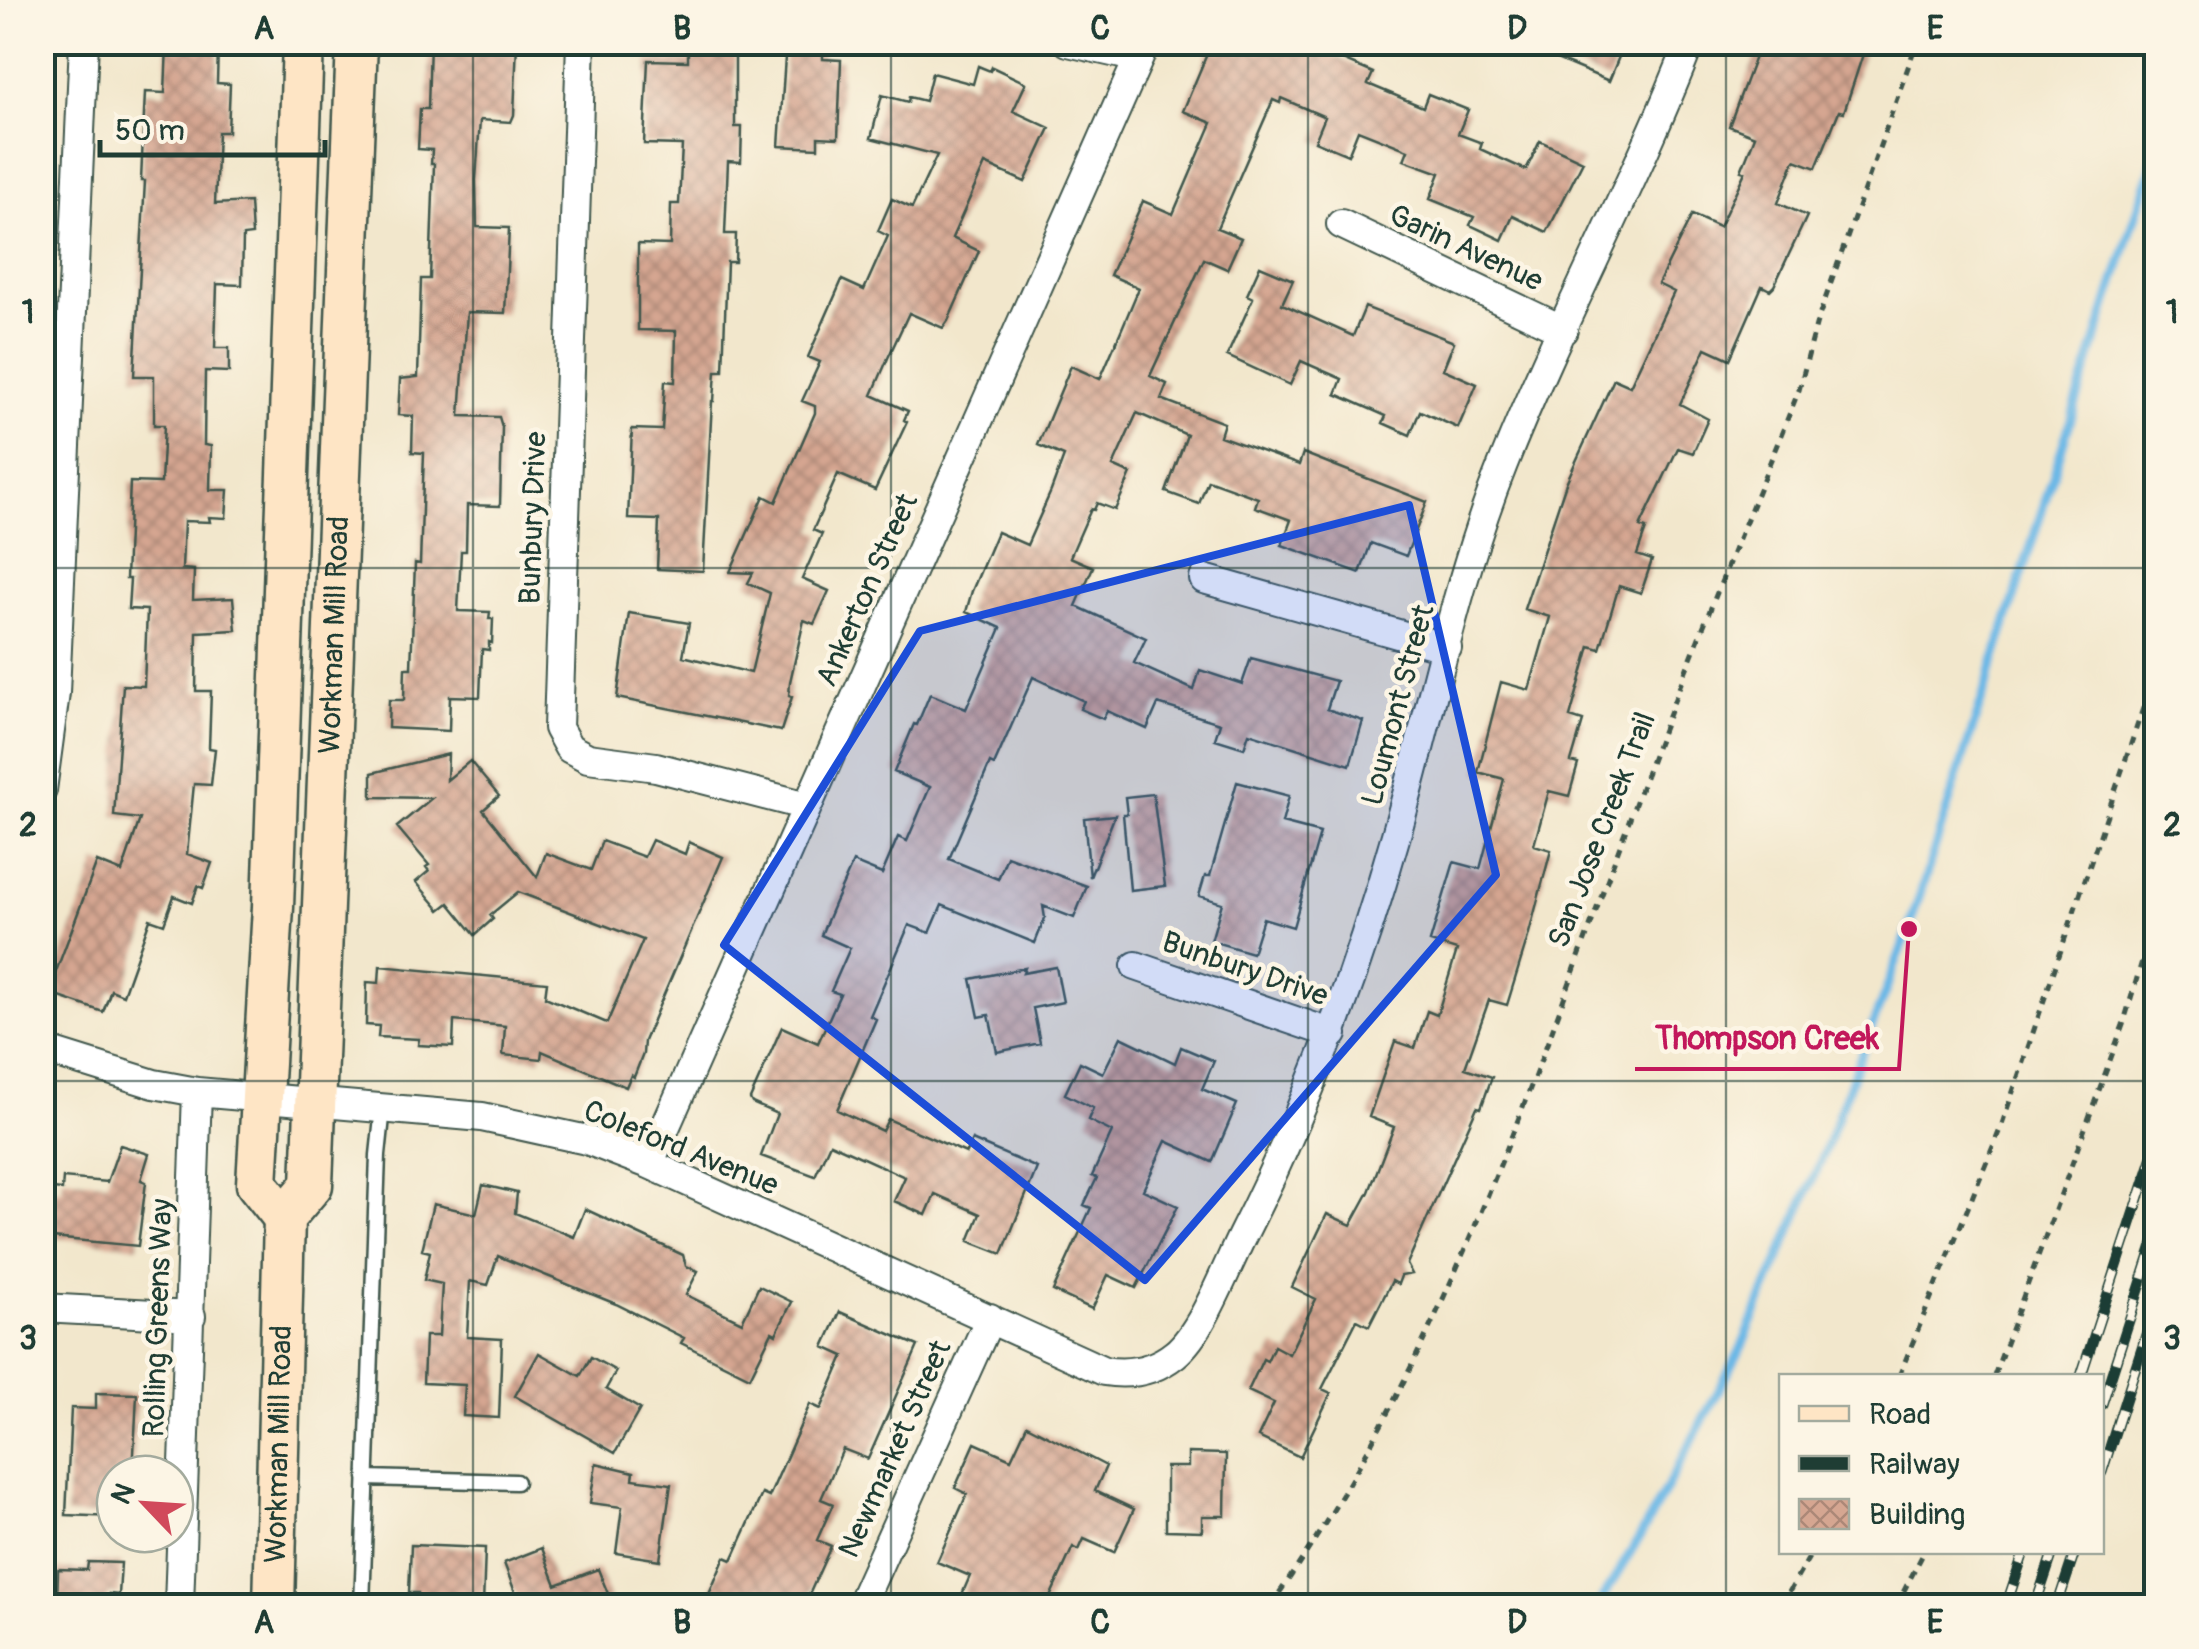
<svg xmlns="http://www.w3.org/2000/svg" width="2199" height="1649" viewBox="0 0 2199 1649" font-family="Pangolin,sans-serif">
  <defs>
    <pattern id="building-cross-hatch" width="8" height="8" patternUnits="userSpaceOnUse" patternTransform="scale(2.5)"><rect width="8" height="8" fill="#d5a691"/><path d="M0 0l8 8M0 8l8-8" fill="none" stroke="#ac8877"/></pattern>
  </defs>
  <rect width="100%" height="100%" fill="#fcf5e5"/>
  <filter id="ink" filterUnits="userSpaceOnUse"><feTurbulence type="fractalNoise" baseFrequency=".01" numOctaves="2"/><feDisplacementMap in="SourceGraphic" scale="20" xChannelSelector="R" yChannelSelector="G"/><feConvolveMatrix kernelMatrix="1 2 1 2 8 2 1 2 1" color-interpolation-filters="sRGB"/></filter>
  <filter id="wash" filterUnits="userSpaceOnUse"><feTurbulence type="fractalNoise" baseFrequency=".0048" numOctaves="4" result="noise"/><feDisplacementMap in="SourceGraphic" scale="40" xChannelSelector="R" yChannelSelector="G"/><feGaussianBlur stdDeviation="2.25" result="paint"/><feColorMatrix in="noise" values="0 0 0 0 0 0 0 0 0 0 0 0 0 0 0 0 0 1.4 0 .05"/><feComposite in="paint" operator="in"/></filter>
  <g filter="url(#wash)">
    <rect width="100%" height="100%" fill="#f2e7cc"/>
    <g fill="none" stroke-linecap="round" stroke-linejoin="round">
      <path stroke="#6cb8e6" stroke-width="9" d="M1598,1606l47,-78 95,-177 81,-191 88,-231 247,-777"/>
    </g>
    <g id="blocks">
      <path fill="url(#building-cross-hatch)" d="M430,42h87l-3,73 -3,7 -31,-2 -4,60 1,47 32,1 -4,85 -38,-1 -7,104 39,1 3,10 -2,79 -33,-1 -1,46h-5l-3,60 32,1 -1,7h4l-1,24 -3,-1v8l-7,-1 -2,48 -30,-1 -1,35 -61,-3 1,-28h15l1,-32h6l4,-105 5,1 4,-111 -12,-1 1,-36 -15,-1 2,-36 18,-2 3,-98h9l4,-115h-3l1,-14 -14,-1 2,-40h8z
        M688,42h47v85h7l-1,35 -13,-1 -3,73h11l-1,28h-8l-4,109h-7l-2,30h-2l-9,170 -46,-2 2,-49 -31,-1 4,-90 30,1 3,-49 10,1 1,-51 -38,-1v-86l32,1 1,-41h8l3,-59 -38,-1 4,-84 40,1z
        M786,42h37v17l18,1 -3,78 -20,-1v11l-39,-2z
        M1212,42h20l21,10 4,-10h44l72,31 -5,11 55,23 5,-13 40,16 -10,24 24,9 -2,6 46,21 14,-29 43,20 -36,71 -34,-16 -11,24 -32,-15 4,-8 -44,-18 10,-26 -36,-13 4,-10 -50,-20 -10,25 -33,-14 10,-24 -44,-19 -1,5 -7,-3 -56,128 24,10 -14,31 -23,-10 -54,117 17,8 -6,15 63,24 -4,13 79,29 4,-12 124,49 -21,54 -35,-13 -11,30 -78,-28 9,-25 -36,-13 3,-9 -50,-18 -9,24 -33,-12 21,-57 -50,-22 -24,53 18,8 -16,36 -18,-7 -3,7 -3,-1 -21,48 23,10 -17,39 70,32 -12,25 60,27 6,-20 42,14 9,-26 85,23 -9,28 36,12 -13,44 -101,-32 -5,15 -29,-9 5,-16 -62,-19 -11,25 -40,-18 -4,8 -23,-10 4,-8 -51,-24 -39,88 -4,-2 -41,96 49,20 9,-23 80,30 -13,32 -31,-12 2,12 -10,25 -93,-38 -12,28 -21,-8 -39,91 6,3 -39,91 45,21 6,-12 78,34 6,-13 65,28 -35,86 -33,-13 11,-27 -45,-20 -9,21 -32,-14 11,-24 -75,-34 -15,33 -54,-20 16,-42 -25,-11 -2,-4 32,-72 36,16 22,-49 -9,-3 19,-43 -29,-13 14,-33 18,-40 29,12 16,-37 9,4 23,-54 -36,-15 20,-48 3,1 13,-31 36,15 35,-81 -35,-16 6,-21 25,-59 30,13 24,-54 13,-35 -26,-11 33,-79 29,13 23,-53 16,-38 -29,-13 33,-74 30,13 39,-91 -29,-12z
        M1516,42h109l-16,39z
        M1788,42h79l-23,70 -5,-1 -23,57 -21,-8 -17,43 29,13 -33,70 -4,4 -8,-4 -32,73 -24,-11 -26,56 28,15 -15,34 -15,-5 -38,79 6,2 -9,26 15,5 -11,33 -22,-7 -19,63 -10,-3 -20,71 13,4 -12,41 7,2 -9,32 -20,-5 -15,54 17,5 -23,87 -21,68 -18,-5 -24,68 27,9 -11,31 -4,-1 -70,157 5,10 -11,2 -3,8 -6,-3 -23,45 -12,-6 -35,69 9,4 -31,64 -42,-20 16,-34 -26,-12 15,-32 4,2 7,-15 15,8 27,-55 -24,-12 35,-73 24,11 18,-33 25,-65 -25,-10 26,-76 20,7 12,-37 10,4 20,-65 -27,-8 24,-80 26,7 24,-90 -26,-7 23,-90 28,8 21,-73 -26,-8 42,-126 48,-104 16,7 44,-94 -16,-8 34,-69 27,12 26,-55 -4,-1 14,-35 -26,-10 30,-80 25,9z
        M167,45l51,2 -1,36 13,1 -2,48h-10l-3,72 35,-2 2,33 -9,1 -1,49 -25,-1 -2,64h14v24l-24,-1 -1,74 7,1 -1,44h18l-2,28 -17,-1 1,5 -26,-1 -2,48 12,1 -1,30 40,-2 3,32 -39,2 -1,59h15l-2,57 6,1 -4,36 -17,-1 -7,70 25,9 -9,25 -5,-2 -6,17 -18,-7 -10,28 -14,-5 -27,76 -12,-5 -8,22 -55,-19 49,-131 25,10 18,-53 -26,-3 9,-131 21,1 3,-76 -19,-1 2,-30h-4l4,-97 31,1 3,-58h-10v-49h-20l11,-195h-4l4,-89 20,1z
        M978,66l12,5 2,-4 34,16 -13,28 37,17 -25,54 -40,-18 -33,74 27,13 -31,70 -5,7 -34,-15 -21,45 -16,37 36,16 -4,9 3,2 -32,68 -37,-16 -25,56 9,4 -20,45 27,12 -15,33 -10,-4 -14,62 -1,14 3,1 -11,34 -164,-33 12,-85 60,10 -6,33 68,17 19,-80 -22,-10 5,-10 -23,-1 34,-76 12,6 39,-89v-7l-13,-5 18,-39 -12,-5 34,-77 22,10 24,-54 -10,-5 14,-32 20,9 25,-53 -66,-17 11,-43 26,7 1,-5 16,4 7,-28 41,11z
        M1260,266l33,14 -11,24 71,32 12,-29 89,35 -11,27 34,15 -19,44 -38,-17 -10,24 -27,-12 3,-7 -50,-22 6,-15 -41,-18 -11,24 -63,-29 26,-58 -6,-3z
        M448,754l-1,26 23,-19 29,35 -16,14 54,67 9,-24 45,17 11,-29 42,16 8,-17 33,14 4,-12 34,15 -79,184 -1,13 -9,23 -3,-2 -5,12 -84,-36 -1,8 -38,-4 2,-29 -51,-5 -1,26 -35,-2 1,-6 -41,-2 1,-11 -13,-1 1,-43 12,1 1,-17 167,16 -2,15 62,26 36,-83 -125,-48 -28,23 3,4 -18,16 -26,-32 -9,7 -24,-28 13,-11 -3,-4 3,-2 -32,-38 35,-29 -60,-1v-24z
        M1237,782l52,14 -7,27 38,10 -27,94 -30,-9 -11,35 -41,-12 11,-38 -23,-7 6,-20h5z
        M1153,794l12,92 -35,4 -7,-76h4l-2,-17z
        M1115,815l-25,62 -6,-59z
        M1056,967l7,35 -30,6 7,35 -43,9 -8,-37 -10,2 -8,-38 54,-11 -2,5z
        M1121,1037l54,26 6,-16 33,14 -12,28 35,15 -25,58 -46,-21 -23,49 35,16 -42,82 -28,-13 -16,34 -39,-18 38,-83 -7,-3 13,-27 -5,-2 20,-44 -24,-12 5,-12 -28,-14 15,-32 23,11z
        M120,1145l29,9 -8,26 5,2 -8,64 -96,-9v-49l20,2 1,-12 44,4z
        M483,1185l34,8 -2,20 59,24 11,-28 98,46 3,11 12,5 -12,24 56,27 17,-36 33,16 -16,32 -4,-2 -22,45 -69,-34 3,-5 -68,-34 -118,-48 -10,29 -18,-4 -3,56 35,2 -3,79 -36,-2 2,-31 -42,-2 2,-47h14l3,-52 -18,-4 6,-28 -8,-2 11,-46 43,10z
        M840,1312l78,34 -50,113 -25,-10 -22,50 12,5 -16,36 14,6 -27,60h-80l-17,-7 18,-42 7,3 30,-66 7,3 41,-93 11,5 23,-53 -20,-9z
        M539,1353l41,23 11,-19 25,14 -10,18 34,20 -25,44 -100,-57z
        M96,1393l41,1 -4,80h-18v43l-49,-2 5,-107 25,1z
        M1027,1425l79,41 -11,25 39,18 -20,43 -30,-13 -5,11 -6,-3 -27,59h-89l13,-30 -33,-14 30,-68 -12,-6 20,-45 36,16z
        M1188,1453l38,1 -1,62h-23v15l-36,-1v-63h22z
        M596,1463l38,9 -1,7 38,5 -11,76 -44,-7 6,-46 -32,-4z
        M411,1545l74,3 -2,58h-66l1,-13h-9z
        M542,1548l14,37 42,-16 15,37h-107l12,-6 -14,-37z
        M88,1562l33,1 -2,32 -10,-1v12h-52l1,-37 29,1z"/>
    </g>
  </g>
  <g filter="url(#ink)">
    <use href="#blocks" fill-opacity="0" stroke="#3f564b" stroke-width="2.5"/>
    <g fill="none" stroke-linecap="round" stroke-linejoin="round">
      <defs>
        <path id="lane" d="M366,1478l150,4
          M362,1606l16,-451 5,-47"/>
        <path id="street" d="M581,42l-23,686 11,20 19,10 68,9 151,39
          M1068,42l71,16
          M1341,224l222,106
          M1204,579l243,69
          M42,790l13,-97 29,-651
          M1136,966l197,68
          M42,1049l112,35 43,8 285,25 105,23 62,24 455,207c25,4 50,0 71,-17 28,-23 50,-84 67,-118 65,-128 115,-263 154,-401 35,-123 59,-252 107,-371 57,-143 131,-278 187,-422
          M649,1164l497,-1122
          M42,1308l149,8
          M179,1606l18,-514
          M860,1606l130,-288"/>
        <g id="secondary">
          <path d="M284,1218l-27,-34 16,-277 30,-865"/>
          <path id="s1" d="M274,1606l10,-388 28,-33 45,-1143"/>
        </g>
      </defs>
      <use href="#lane" stroke="#3f564b" stroke-width="19"/>
      <use href="#street" stroke="#3f564b" stroke-width="32"/>
      <use href="#secondary" stroke="#3f564b" stroke-width="45"/>
      <path stroke="#3f564b" stroke-width="5" stroke-dasharray="8 8" stroke-linecap="butt" d="M1899,1376l102,-249 155,-457
        M1994,1376l129,-351 33,-111
        M1270,1606c164,-228 260,-517 357,-780 53,-147 114,-291 172,-436l18,-68 100,-280
        M1781,1606l31,-54
        M1896,1606l28,-54"/>
      <use href="#lane" stroke="#fff" stroke-width="14"/>
      <use href="#street" stroke="#fff" stroke-width="28"/>
      <use href="#secondary" stroke="#fee5c5" stroke-width="40"/>
      <defs>
        <path id="rail" d="M2081,1376l75,-229
          M2102,1404l54,-167
          M2102,1472l54,-168
          M2006,1606l18,-54
          M2035,1606l18,-54
          M2057,1606l18,-54"/>
      </defs>
      <use href="#rail" stroke="#1f3d34" stroke-width="11"/>
      <use href="#rail" stroke="#fcf5e5" stroke-width="8" stroke-dasharray="22" stroke-linecap="butt"/>
    </g>
  </g>
  <path fill="#1d4ed8" fill-opacity="0.2" stroke="#1d4ed8" stroke-width="8" stroke-linejoin="round" d="M1409,505l87,370 -351,405 -421,-335 196,-314z"/>
  <path fill="none" stroke="#1f3d34" stroke-width="2.5" stroke-opacity="0.55" d="M473,42v1564M891,42v1564M1308,42v1564M1726,42v1564M42,568h2114M42,1081h2114"/>
  <g text-anchor="middle" dominant-baseline="central" stroke-width="9" stroke-linejoin="round" paint-order="stroke">
    <g font-size="30" fill="#1f3d34" stroke="#fcf5e5">
      <text transform="translate(1466 248) rotate(25)">Garin Avenue</text>
      <text transform="translate(533 518) rotate(-88)">Bunbury Drive</text>
      <text transform="translate(867 590) rotate(-66)">Ankerton Street</text>
      <text stroke="none"><textPath href="#s1" startOffset="982">Workman Mill Road</textPath></text>
      <text transform="translate(1398 705) rotate(-75)">Loumont Street</text>
      <text transform="translate(1602 830) rotate(-69)">San Jose Creek Trail</text>
      <text transform="translate(1245 969) rotate(19)">Bunbury Drive</text>
      <text transform="translate(681 1148) rotate(22)">Coleford Avenue</text>
      <text transform="translate(158 1318) rotate(-88)">Rolling Greens Way</text>
      <text stroke="none"><textPath href="#s1" startOffset="162">Workman Mill Road</textPath></text>
      <text transform="translate(895 1449) rotate(-66)">Newmarket Street</text>
    </g>
  </g>
  <path fill="none" stroke="#c2185b" stroke-width="4" d="M1909 929L1899 1069H1635"/>
  <circle fill="#c2185b" stroke="#fcf5e5" stroke-width="4" cx="1909" cy="929" r="10"/>
  <g font-size="32" text-anchor="middle" font-weight="bold" fill="#c2185b" stroke="#fcf5e5" stroke-width="9" stroke-linejoin="round" paint-order="stroke">
    <text x="1767" y="1049">Thompson Creek</text>
  </g>
  <rect width="2199" height="1649" fill="none" stroke="#fcf5e5" stroke-width="110"/>
  <rect x="1779" y="1374" width="325" height="180" fill="#fcf5e5" stroke="#a4ab9e" stroke-width="2.5"/>
  <rect x="1799" y="1406" width="50" height="15" fill="#fee5c5" stroke="#a4ab9e" stroke-width="2.5"/>
  <text x="1869" y="1424" font-size="30" fill="#1f3d34">Road</text>
  <rect x="1799" y="1456" width="50" height="15" fill="#1f3d34" stroke="#a4ab9e" stroke-width="2.5"/>
  <text x="1869" y="1474" font-size="30" fill="#1f3d34">Railway</text>
  <rect x="1799" y="1499" width="50" height="30" fill="url(#building-cross-hatch)" stroke="#a4ab9e" stroke-width="2.5"/>
  <text x="1869" y="1524" font-size="30" fill="#1f3d34">Building</text>
  <g transform="translate(145 1504) rotate(295)"><circle r="48" fill="#fcf5e5" stroke="#a4ab9e" stroke-width="2.5"/>
  <path d="M0-8L18 38L0 25L-18 38Z" fill="#d1495b"/>
  <text y="-15" font-size="28" font-weight="bold" text-anchor="middle" fill="#1f3d34">N</text>
  </g>
  <path d="M100 140v15h225v-15" fill="none" stroke="#1f3d34" stroke-width="5"/>
  <text x="115" y="140" font-size="30" fill="#1f3d34" stroke="#fcf5e5" stroke-width="8" paint-order="stroke">50 m</text>
  <rect x="55" y="55" width="2089" height="1539" fill="none" stroke="#1f3d34" stroke-width="4"/>
  <g font-size="32" text-anchor="middle" font-weight="bold" fill="#1f3d34">
    <text x="264" y="39">A</text>
    <text x="682" y="39">B</text>
    <text x="1100" y="39">C</text>
    <text x="1517" y="39">D</text>
    <text x="1935" y="39">E</text>
    <text x="28" y="323">1</text>
    <text x="2172" y="323">1</text>
    <text x="28" y="836">2</text>
    <text x="2172" y="836">2</text>
    <text x="28" y="1349">3</text>
    <text x="2172" y="1349">3</text>
    <text x="264" y="1633">A</text>
    <text x="682" y="1633">B</text>
    <text x="1100" y="1633">C</text>
    <text x="1517" y="1633">D</text>
    <text x="1935" y="1633">E</text>
  </g>
</svg>
